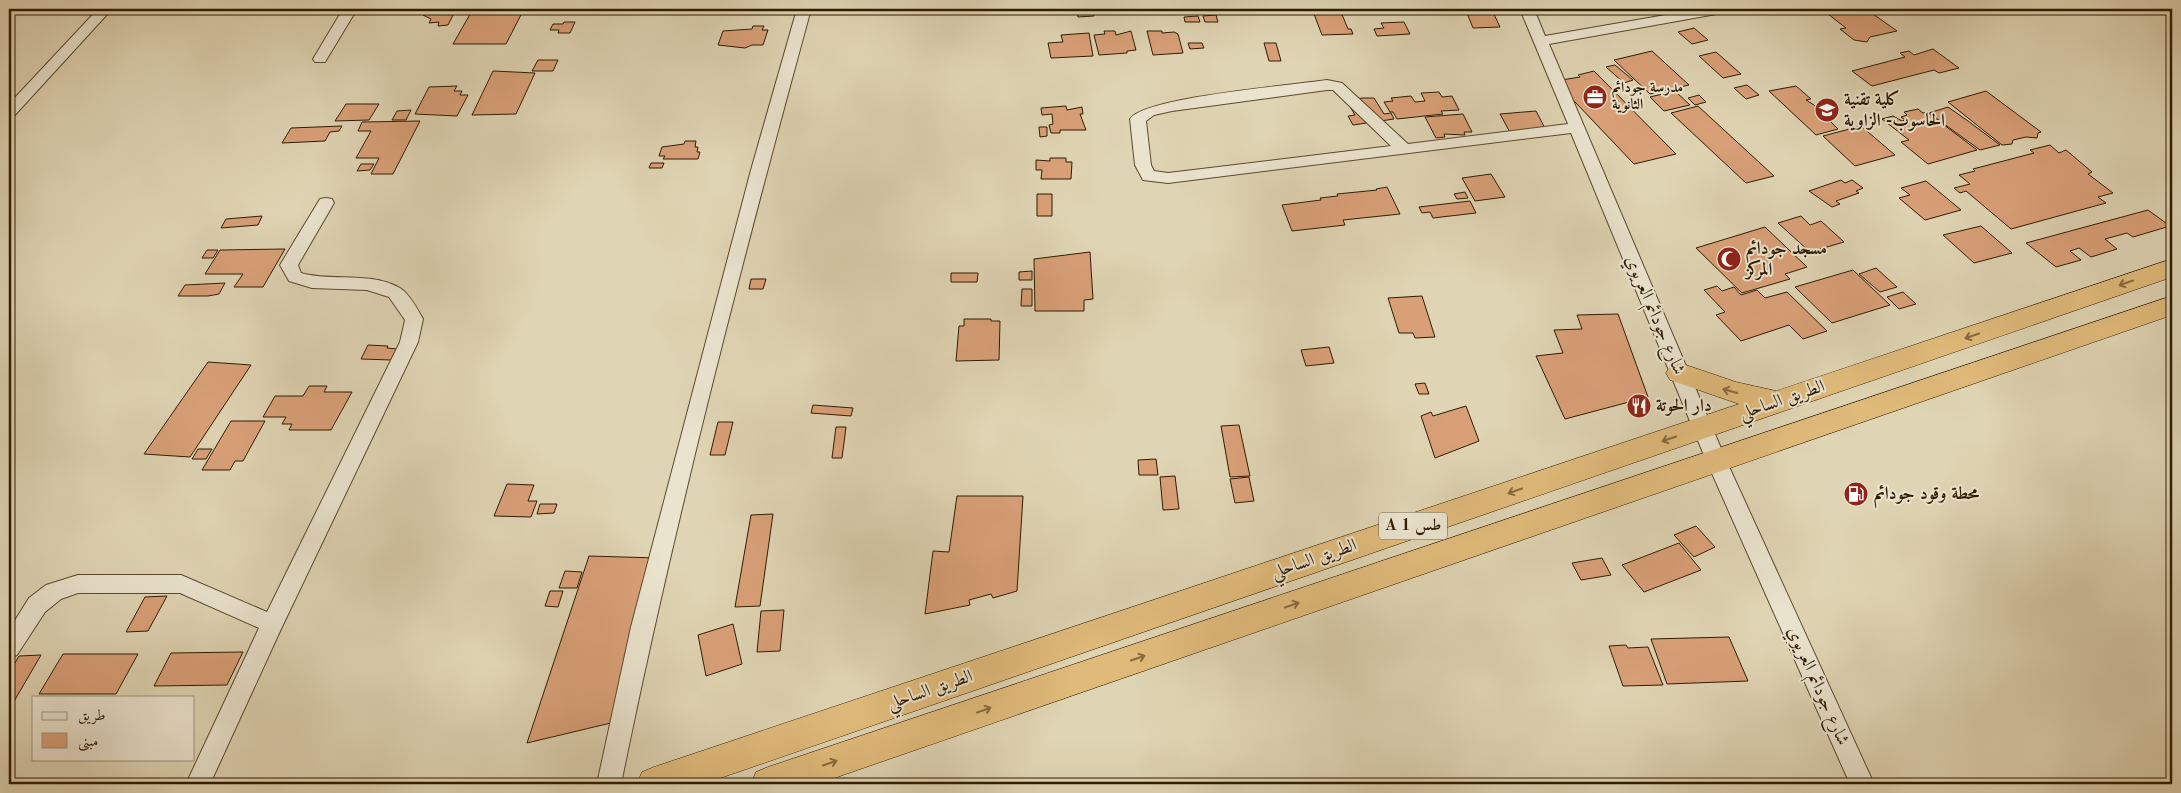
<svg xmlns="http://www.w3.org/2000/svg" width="2181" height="793" viewBox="0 0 2181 793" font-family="'Old Standard TT',Amiri,serif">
  <rect width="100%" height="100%" fill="#dfd4b3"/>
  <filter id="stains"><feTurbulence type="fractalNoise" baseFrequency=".004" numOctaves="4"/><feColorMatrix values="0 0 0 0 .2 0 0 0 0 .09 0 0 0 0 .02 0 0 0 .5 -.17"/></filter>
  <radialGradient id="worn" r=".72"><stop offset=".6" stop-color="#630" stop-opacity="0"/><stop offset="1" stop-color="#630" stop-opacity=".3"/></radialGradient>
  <path fill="#d9a078" stroke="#2f1b00" d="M427,9h29l-8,16 -10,1 1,-4 -10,1 2,-4 -8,-4z
    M473,9h51l-18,35h-53z
    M1076,9h16l2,7 -16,1z
    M1807,9h16l4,3 -14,2z
    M1841,9h25l31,22 -27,6 -3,5 -13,-2 -14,-11 6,-1 -18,-14 15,-3z
    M1341,12l7,17h3l2,5 -31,1 -8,-21z
    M1493,12l7,15 -27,1 -6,-15z
    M1216,15l2,7h-13l-2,-6z
    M1198,16l2,6h-15l-1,-5z
    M564,22h11l-5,11h-12l1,-3h-9l3,-6h10z
    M1404,22l6,12 -33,2 -3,-7 10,-1 -3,-5z
    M753,26h11l-2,4h6l-5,15h-11l-7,3 -27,-3 5,-14 29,-2z
    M1694,28l14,12 -16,4 -14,-12z
    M1104,31h11l1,4 15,-4 5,19 -9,1v2l-28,2 -5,-20 11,-1z
    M1147,31h15v2l12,-1 4,2 5,19 -30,2z
    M1089,33l4,23 -42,2 -3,-15 15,-1 -2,-7z
    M1188,43h14l2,5 -14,1z
    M1264,43h12l5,18h-12z
    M1933,49l26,19 -20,5 -5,-3 -62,16 -20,-15 53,-14 -5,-4 9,-2 5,4z
    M1652,51l37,34 -39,9 -36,-34z
    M1716,52l25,22 -18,4 -24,-22z
    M538,60h20l-5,11h-21z
    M1615,65l18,15 -9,3 -18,-16z
    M493,71l42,2 -19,41 -44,1z
    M1594,71l82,83 -42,10 -79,-83 25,-4 -2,-2z
    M1747,85l12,10 -13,4 -12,-11z
    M457,86l-3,5h8l-2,4h8l-11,21 -42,-2 14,-27z
    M1796,86l15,13 -5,1 8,5 24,24 -22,6 -47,-44z
    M1675,91l15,14 -26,6 -14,-14z
    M1986,91l55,41 -3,1 -1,5 -11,-1 -13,3 -1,4 -10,1 -54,-43z
    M1439,92l3,5 10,-1 7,14 -18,1 2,3 -46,5 -4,-7h-3l-6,-10 9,-1 -2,-3 20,-2 4,6 10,-1 -4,-8z
    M1699,95l7,7 -11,3 -7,-7z
    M1363,98h11l10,16 7,-1 3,6 -41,6 -5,-9 7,-1 -9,-15z
    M346,104h33l-10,16 -34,1z
    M1066,106l1,4 15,-3 1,7h-3l6,16h-26v3h-9l-2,-8 4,-1 -1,-10 -10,1 -1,-7z
    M1698,106l76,70 -28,7 -75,-70z
    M1948,107l20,14 32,24 -20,5 -51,-37z
    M1918,109l5,4 4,-1 50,38 -49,14 -27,-22 8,-2 -27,-21 11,-3 9,5 3,-1 -4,-3 6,-2 -3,-3z
    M411,110l-5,10h-14l5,-9z
    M1536,111l12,23 -36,2 -12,-22z
    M1463,114l9,18h-8l1,3 -21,-1 1,3 -9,1 -11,-21z
    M420,121l-27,53h-22l8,-16h-23l15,-27h-13l4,-9z
    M342,126l-3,5 -9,1 -5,9 -43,2 9,-15z
    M1861,126l34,29 -40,11 -32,-30z
    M1039,127h8v9l-7,1z
    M685,141h11l-1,6h3l-1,5h3l-2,7h-35l2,-3h-6l3,-9 22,-3z
    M2050,145l9,8 7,-3 26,22 -4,2 25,19 -15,4 8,6 -95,26 -45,-38 -6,2 -6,-5 16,-4 -11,-9 16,-4 -2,-2 61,-16 -4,-3z
    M1050,158h16v4h6l-1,17h-30l1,-9h-6v-10l14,1z
    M651,163h13l-2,5h-13z
    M361,164h13l-4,6 -13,1z
    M1491,174l14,23 -30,4 -13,-23z
    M1841,180l4,3 7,-3 11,8 -7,3 3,2 -23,8 4,3 -8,3 -23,-16z
    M1926,181l35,29 -36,10 -26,-22 11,-3 -9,-7z
    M1387,187l13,27 -57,6 2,5 -53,6 -10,-26 39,-5 -1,-2 18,-2 -1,-2 40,-4 -1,-1z
    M1465,192l3,6 -11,1 -3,-5z
    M1037,194h15v22h-15z
    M1470,201l6,12 -43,5 -3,-6 -8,1 -3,-6z
    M2148,210l22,16 -37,11 -6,-4 -22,6 12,10 -26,8 -12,-9 -9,3 11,9 -25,7 -30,-24z
    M262,216l-4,9 -37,3 5,-9z
    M1801,216l9,9 11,-4 23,21 -34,10 -32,-29z
    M1981,226l31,27 -38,10 -31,-28z
    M1765,227l42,40 -22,7 5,5 -48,14 -46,-45z
    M285,249l-22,38h-29l9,-13h-38l15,-24z
    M207,250h11l-5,8h-11z
    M1090,252l3,47 -9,1v11h-49l-1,-52z
    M1876,268l21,19 -17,5 -21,-18z
    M1853,270l37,35 -58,18 -37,-36z
    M1032,271v9h-13v-8z
    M951,273h27l-1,9h-26z
    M751,279h15l-3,10h-14z
    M225,283l-6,11 -11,2h-30l7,-11z
    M1717,286l5,5 12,-4 7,8 16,-5 8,8 22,-6 40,39 -24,8 -14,-14 -48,16 -25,-26 9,-3 -21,-22z
    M1022,289h10v17h-11z
    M1903,292l13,12 -17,5 -12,-12z
    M1422,296l13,41 -20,1 -2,-5h-14l-11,-35z
    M1618,314l30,83 -83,22 -29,-63 27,-3 -9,-23 28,-1 -5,-14z
    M964,319h27v2h9l-1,39 -43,1 3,-35h5z
    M368,345l20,1 -1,2 10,1 -6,11 -30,-1z
    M1329,347l5,16 -28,3 -5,-16z
    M208,362l43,3 -61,92 -46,-3z
    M1425,383l4,11h-10l-4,-10z
    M309,386h18l-3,6h28l-21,38h-42l3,-6h-10l4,-7h-23l12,-21h28z
    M813,405l40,3 -2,8 -40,-3z
    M1466,406l13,35 -44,17 -14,-42 10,-4 2,4z
    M231,421h34l-22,40h-8l-5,9h-28z
    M718,422h15l-8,33h-15z
    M1239,425l11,51 -20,1 -9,-51z
    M836,427h10l-4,31h-10z
    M198,449h14l-6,10h-14z
    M1156,459l2,16h-19l-1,-15z
    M1175,476l4,33 -16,1 -3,-33z
    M1249,477l5,24 -19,2 -5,-24z
    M507,484l27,1 -6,16h9l-6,16 -37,-1z
    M957,496h66l-6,95 -24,7 -2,-4 -22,6 1,5 -45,9 8,-63 16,1z
    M540,504h17l-3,9 -17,1z
    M773,514l-13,92 -25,1 16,-92z
    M1696,526l19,21 -21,10 -20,-22z
    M1679,543l22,27 -57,22 -22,-27z
    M589,556l68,2 -42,164 -88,21z
    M1602,558l9,17 -30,5 -9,-17z
    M565,571l17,1 -5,16h-18z
    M550,591h13l-5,16 -13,-1z
    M167,596l-19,35 -22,1 19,-35z
    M784,610l-4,41 -23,1 4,-41z
    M733,624l9,40 -36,12 -8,-41z
    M1729,637l19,44 -81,3 -16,-45z
    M1626,645l2,3 20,-1 15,38 -40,1 -14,-40z
    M243,652l-16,33 -73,1 17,-33z
    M63,654h75l-22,40h-77z
    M41,655l-32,55v-37l10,-17z"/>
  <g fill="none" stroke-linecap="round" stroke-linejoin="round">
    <defs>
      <path id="street" d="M98,9h14l-98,107 -5,2v-14z
        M343,9h14l-32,53h-10l-2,-3z
        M797,9h14c-70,256 -137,514 -190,775h-24l34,-157 120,-457z
        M1520,9h14l11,27 155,-27h29l-7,4 -173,31 177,416 148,324h-24l-144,-324 -135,-327 -403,50 -25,-3 -8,-15 -5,-46c15,-22 165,-34 197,-39l15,3 66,61 160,-20zM1327,90h6l58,56 -223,27 -14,-2 -3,-6 -5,-44 8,-6 18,-4z
        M326,198l6,1 2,4 -36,62 3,8c32,9 69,-2 99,15 9,5 18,22 23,31l-5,23 -137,287 -71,155h-24l73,-156 -79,-35h-102l-17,6 -16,13 -28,43 -8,3v-28l20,-32 17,-13 32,-10h103l86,37 133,-270 5,-22 -16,-23 -22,-7 -55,-2 -23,-7 -9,-16 40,-66z"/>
      <path id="highway" d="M2172,259v18l-1469,507h-66l5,-12 12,-5 1085,-363 -69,-24 -4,-7 4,-7 10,-3 56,19 40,9z
        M2172,296v19l-1355,469h-66l5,-12 12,-5z"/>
    </defs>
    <use href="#street" stroke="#5b492d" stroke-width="2"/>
    <use href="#highway" stroke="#2f1b00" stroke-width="1"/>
    <use href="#street" fill="#eae3ce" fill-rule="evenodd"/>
    <use href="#highway" fill="#e0ba7a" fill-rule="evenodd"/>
  </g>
  <defs><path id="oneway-shaft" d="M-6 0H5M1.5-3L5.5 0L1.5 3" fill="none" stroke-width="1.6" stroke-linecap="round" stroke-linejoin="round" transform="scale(1.25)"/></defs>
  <g stroke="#886a3d">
    <use href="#oneway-shaft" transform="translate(2126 283) rotate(161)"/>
    <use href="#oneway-shaft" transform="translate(1972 336) rotate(161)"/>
    <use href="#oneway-shaft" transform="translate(1730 391) rotate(-164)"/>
    <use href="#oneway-shaft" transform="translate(1669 439) rotate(161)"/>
    <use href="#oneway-shaft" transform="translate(1515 491) rotate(161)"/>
    <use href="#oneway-shaft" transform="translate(1292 605) rotate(-19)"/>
    <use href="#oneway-shaft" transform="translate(1138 658) rotate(-19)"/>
    <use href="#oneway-shaft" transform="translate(984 710) rotate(-19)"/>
    <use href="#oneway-shaft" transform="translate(830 763) rotate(-19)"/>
  </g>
  <defs>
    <symbol id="office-disc" viewBox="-11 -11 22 22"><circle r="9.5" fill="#8f2418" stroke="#eae3ce"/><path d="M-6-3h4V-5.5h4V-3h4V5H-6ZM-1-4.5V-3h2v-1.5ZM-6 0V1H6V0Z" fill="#fff"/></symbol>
    <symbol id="university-disc" viewBox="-11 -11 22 22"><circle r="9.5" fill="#8f2418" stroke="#eae3ce"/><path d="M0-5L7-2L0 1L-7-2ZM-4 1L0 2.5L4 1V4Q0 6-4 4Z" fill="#fff"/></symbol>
    <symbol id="mosque-disc" viewBox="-11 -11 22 22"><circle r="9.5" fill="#8f2418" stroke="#eae3ce"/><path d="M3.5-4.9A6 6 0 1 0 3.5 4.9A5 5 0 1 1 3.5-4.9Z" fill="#fff"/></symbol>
    <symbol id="restaurant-disc" viewBox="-11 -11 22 22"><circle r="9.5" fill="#8f2418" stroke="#eae3ce"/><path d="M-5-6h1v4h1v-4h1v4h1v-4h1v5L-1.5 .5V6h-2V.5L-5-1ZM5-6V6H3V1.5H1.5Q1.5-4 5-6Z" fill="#fff"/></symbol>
    <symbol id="fuel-disc" viewBox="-11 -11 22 22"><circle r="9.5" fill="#8f2418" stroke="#eae3ce"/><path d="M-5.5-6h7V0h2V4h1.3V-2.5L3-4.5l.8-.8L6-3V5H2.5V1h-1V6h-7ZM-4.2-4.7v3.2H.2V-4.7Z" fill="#fff"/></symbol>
  </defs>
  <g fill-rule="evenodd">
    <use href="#office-disc" x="1581" y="83" width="28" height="28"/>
    <use href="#university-disc" x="1813" y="96" width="28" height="28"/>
    <use href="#mosque-disc" x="1715" y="245" width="28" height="28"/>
    <use href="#restaurant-disc" x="1625" y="392" width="28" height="28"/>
    <use href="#fuel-disc" x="1842" y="480" width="28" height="28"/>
  </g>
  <g text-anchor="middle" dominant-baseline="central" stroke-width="4" stroke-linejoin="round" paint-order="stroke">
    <g font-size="15" font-weight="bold" fill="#2f1b00" stroke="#eae3ce" text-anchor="start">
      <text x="1612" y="88">مدرسة جودائم<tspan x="1612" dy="17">الثانوية</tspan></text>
    </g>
    <rect fill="#eae3ce" stroke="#67573e" stroke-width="1" x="1379" y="512.5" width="68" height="27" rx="4"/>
    <g font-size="16" font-weight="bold" fill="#2f1b00">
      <text x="1413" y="526">A 1 طس</text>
    </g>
    <g font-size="18" font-weight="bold" fill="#2f1b00" stroke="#eae3ce" text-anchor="start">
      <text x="1844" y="100">كلية تقنية<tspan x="1844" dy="21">الحاسوب- الزاوية</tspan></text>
      <text x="1746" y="249">مسجد جودائم<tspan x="1746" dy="21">المركز</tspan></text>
      <text x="1656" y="406">دار الحوتة</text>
      <text x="1874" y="494">محطة وقود جودائم</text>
    </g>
    <g font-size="18" fill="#2f1b00" stroke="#eae3ce">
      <text transform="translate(1655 315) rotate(67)">شارع جودائم العريوي</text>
      <text transform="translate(1782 400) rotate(-19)">الطريق الساحلي</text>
      <text transform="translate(1314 559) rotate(-19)">الطريق الساحلي</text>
      <text transform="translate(1818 686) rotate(66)">شارع جودائم العريوي</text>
      <text transform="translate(930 690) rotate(-19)">الطريق الساحلي</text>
    </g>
  </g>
  <rect width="2181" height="793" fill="none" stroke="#dfd4b3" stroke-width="30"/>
  <rect x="10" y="10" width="2161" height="773" fill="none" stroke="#2f1b00" stroke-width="2.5"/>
  <rect x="15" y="15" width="2151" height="763" fill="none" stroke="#2f1b00"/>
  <rect x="32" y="696" width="162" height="65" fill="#eae3ce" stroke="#9f937c"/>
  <rect x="42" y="712" width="25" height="8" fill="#eae3ce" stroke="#9f937c"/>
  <text x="78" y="720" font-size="15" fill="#2f1b00">طريق</text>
  <rect x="42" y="733" width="25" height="15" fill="#d9a078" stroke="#9f937c"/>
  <text x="78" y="746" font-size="15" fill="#2f1b00">مبنى</text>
  <rect width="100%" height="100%" filter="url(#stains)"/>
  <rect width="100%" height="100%" fill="url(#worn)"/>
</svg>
